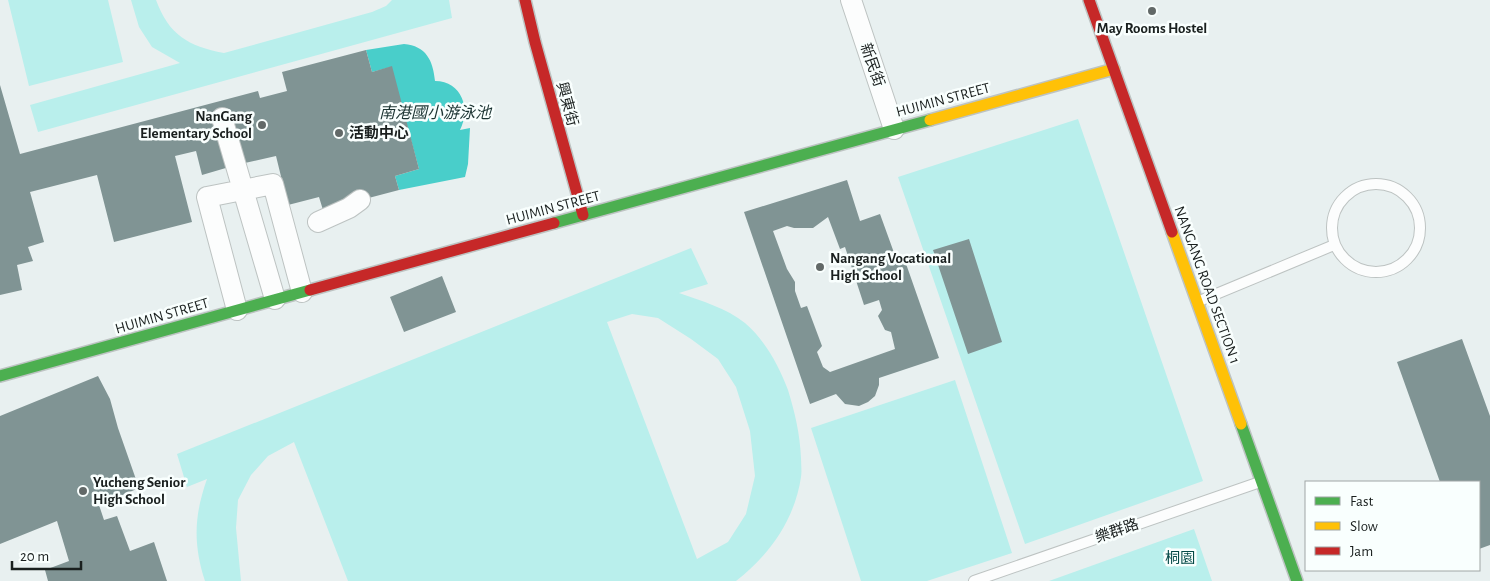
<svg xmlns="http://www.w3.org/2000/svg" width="1490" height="581" viewBox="0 0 1490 581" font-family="'Alegreya Sans','Noto Sans TC',sans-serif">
  <rect width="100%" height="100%" fill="#e8f0f0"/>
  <path fill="#b9efec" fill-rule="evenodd" d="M8,0h100l15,62 -94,24z
    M131,0h25c13,35 32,46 68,53l148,-41 14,-6 6,-6h57l3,18 -414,114 -8,-27 150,-42 -28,-16 -13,-20z
    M1078,119l125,362 -178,63 -127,-367z
    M691,248l17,36 -29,9c23,8 47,15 66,30 20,17 34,43 43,67 7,23 12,44 13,68 0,6 1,13 0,19 -6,42 -32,79 -65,104h-388l-54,-139 -26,14 -17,19 -13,25 -2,28 5,53h-36c-12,-37 -11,-65 2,-102l-20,8 -10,-33zM632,314l26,4 33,21 27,20 18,28 14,44 5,45 -9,38 -18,28 -31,17 -90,-237z
    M955,380l57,173 -85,28h-66l-50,-153z
    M1194,529l18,52h-163z"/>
  <path fill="#49ceca" d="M404,44c22,2 29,16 31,37 27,0 36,28 25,49l10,-2 -2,36 -3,13 -66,13 -4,-14 24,-7 -28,-102 -19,5 -6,-22z"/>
  <path fill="#809494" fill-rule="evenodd" d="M366,50l6,22 20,-6 27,103 -24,7 4,14 -76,20 -4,-13 -31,8 -12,-49 -40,9 -34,10 -6,-24 -21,5 17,66 -78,20 -17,-67 -67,17 14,50 -16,5 5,14 -16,4 5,25 -22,5v-210l20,69 238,-63 2,7 27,-7 -5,-19z
    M847,180l13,41 20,-7 17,47 7,-3 35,100 -60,20v7l-4,11 -7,6 -9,4 -14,-2 -9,-10 -26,10 -66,-192zM828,217l12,32 5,-2 19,58 15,-5 3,10 -4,6 7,14 6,2 4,17 -65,23 -7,-5 -6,-15 5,-6 -15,-40 -6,2 -6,-17v-9l-8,-13 -14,-38 14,-5 7,2h19z
    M969,239l33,103 -34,12 -35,-104z
    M442,276l14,36 -52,20 -14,-35z
    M1462,339l28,77v129l-11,4v-67h-39l-43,-120z
    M98,376l12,23 8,29 21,60 -40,17 5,15 13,-4 13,35 24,-9 13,39h-119l-3,-11 24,-9 -12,-40 -57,23v-128z"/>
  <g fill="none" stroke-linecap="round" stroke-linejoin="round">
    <defs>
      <path id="lane" d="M1332 228a44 44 0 1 1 88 0a44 44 0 1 1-88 0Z
        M1197,302l137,-57
        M974,581l286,-99"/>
      <path id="street" d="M851,0l43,129
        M222,118l53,181
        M318,222l31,-14 11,-8
        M237,310l-30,-113 66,-13 29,108"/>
      <path id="fast" d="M554,223l376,-103
        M0,376l310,-86
        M1241,424l56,157"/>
      <path id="slow" d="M930,120l184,-51
        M1172,232l69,192"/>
      <path id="jam" d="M525,0l10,42 48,173
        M1089,0l83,232
        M310,290l244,-67"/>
    </defs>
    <use href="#lane" stroke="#bdc3c2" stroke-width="12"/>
    <use href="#street" stroke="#bdc3c2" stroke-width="22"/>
    <use href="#fast" stroke="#bdc3c2" stroke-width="14"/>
    <use href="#slow" stroke="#bdc3c2" stroke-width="14"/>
    <use href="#jam" stroke="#bdc3c2" stroke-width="14"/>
    <use href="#lane" stroke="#fcfdfd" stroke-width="10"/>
    <use href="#street" stroke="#fcfdfd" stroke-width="20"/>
    <use href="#fast" stroke="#4caf50" stroke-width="11"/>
    <use href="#slow" stroke="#ffc107" stroke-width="11"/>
    <use href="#jam" stroke="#c62828" stroke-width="11"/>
  </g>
  <g fill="#626968" stroke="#f9fffe" stroke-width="2">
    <circle cx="1152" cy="11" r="5"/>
    <circle cx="262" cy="125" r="5"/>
    <circle cx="339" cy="133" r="5"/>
    <circle cx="820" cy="267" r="5"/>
    <circle cx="83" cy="491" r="5"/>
  </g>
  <g text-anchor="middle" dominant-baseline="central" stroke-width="5" stroke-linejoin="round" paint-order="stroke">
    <g font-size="15" font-weight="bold" fill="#1a201f" stroke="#f9fffe" text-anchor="start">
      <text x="1152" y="28" text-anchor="middle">May Rooms Hostel</text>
      <text x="252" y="116" text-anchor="end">NanGang<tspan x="252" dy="17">Elementary School</tspan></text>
      <text x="349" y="133">活動中心</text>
      <text x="830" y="258">Nangang Vocational<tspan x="830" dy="17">High School</tspan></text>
      <text x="93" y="482">Yucheng Senior<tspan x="93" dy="17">High School</tspan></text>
    </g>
    <g font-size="15" fill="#1a201f" stroke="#f9fffe">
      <text transform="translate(872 65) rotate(71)">新民街</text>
      <text transform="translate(943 100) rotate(-15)">HUIMIN STREET</text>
      <text transform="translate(567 104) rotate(75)">興東街</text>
      <text transform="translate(553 208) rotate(-15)">HUIMIN STREET</text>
      <text transform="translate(1207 285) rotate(70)">NANGANG ROAD SECTION 1</text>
      <text transform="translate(162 316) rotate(-16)">HUIMIN STREET</text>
      <text transform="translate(1117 531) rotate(-19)">樂群路</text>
    </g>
    <g font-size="15" fill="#054a48" stroke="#f9fffe">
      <text x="1180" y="558">桐園</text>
    </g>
    <g font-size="16" font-style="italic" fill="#1a3331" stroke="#f9fffe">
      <text x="435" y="113">南港國小游泳池</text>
    </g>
  </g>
  <rect x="1305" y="481" width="175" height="90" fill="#f9fffe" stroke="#a0a6a5"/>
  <rect x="1315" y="497" width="25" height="8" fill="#4caf50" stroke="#a0a6a5"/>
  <text x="1350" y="506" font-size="15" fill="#1a201f">Fast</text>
  <rect x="1315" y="522" width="25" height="8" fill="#ffc107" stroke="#a0a6a5"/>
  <text x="1350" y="531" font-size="15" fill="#1a201f">Slow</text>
  <rect x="1315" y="547" width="25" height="8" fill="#c62828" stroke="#a0a6a5"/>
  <text x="1350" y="556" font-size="15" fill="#1a201f">Jam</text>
  <path d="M12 561v8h69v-8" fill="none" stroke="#1a201f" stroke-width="2.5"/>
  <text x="20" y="561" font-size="15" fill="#1a201f" stroke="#f9fffe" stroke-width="4" paint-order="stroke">20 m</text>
</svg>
